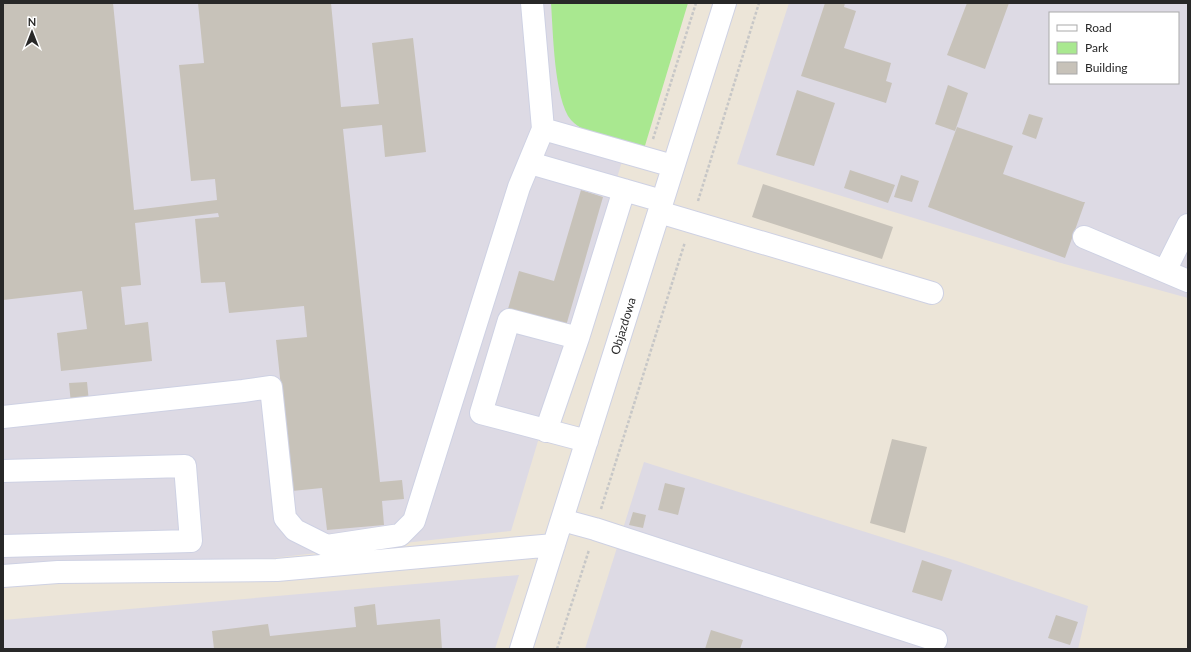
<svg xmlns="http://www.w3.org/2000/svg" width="1191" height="652" viewBox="0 0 1191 652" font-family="Lato,sans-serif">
  <rect width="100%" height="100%" fill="#ece5d8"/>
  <path fill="#dddae4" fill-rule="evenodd" d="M3,3h643l-17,135 -118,393 -238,27 -189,4 -81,5z
    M789,3h399v295l-127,-35 -324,-99zM1050,13h128v70h-128z
    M644,462l310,98 134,46 -10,43h-493z
    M519,575l-24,74h-492v-29z"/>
  <path fill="#a9e890" d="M551,3h137l-44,146c-20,-5 -58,-13 -73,-29 -17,-20 -18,-90 -20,-117z"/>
  <path fill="#c7c2b9" d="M3,3h110l21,207 83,-10 -2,-21 -24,2 -12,-116 25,-2 -6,-60h133l10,104 38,-3 -7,-61 41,-5 13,114 -41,5 -3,-32 -39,4 37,353 22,-2 2,19 -22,2 2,24 -57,5 -5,-42 -30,3 -16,-151 31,-3 -3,-31 -75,7 -4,-31 -24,1 -6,-64 24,-2 -1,-4 -83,10 6,62 -20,2 4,38 23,-3 4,39 -91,10 -4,-38 30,-4 -5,-38 -79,9z
    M825,3h20l-1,4 12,4 -12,37 47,15 -5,18 6,2 -6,20 -85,-27z
    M967,3h42l-24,66 -38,-14z
    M948,85l20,8 -13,38 -20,-7z
    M797,90l38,13 -21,63 -38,-11z
    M1029,114l14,4 -7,21 -14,-5z
    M957,127l56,19 -10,28 80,28h2l-20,56 -137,-51z
    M850,170l45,15 -7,18 -44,-15z
    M901,175l18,6 -7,21 -18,-5z
    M763,184l130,43 -11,32 -130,-42z
    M581,190l22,7 -37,129 -58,-17 11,-38 35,10z
    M87,382l2,20 -18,2 -2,-21z
    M892,439l35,8 -22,86 -35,-10z
    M665,483l20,5 -7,27 -20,-5z
    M633,512l13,3 -3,13 -14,-3z
    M922,560l30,10 -10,31 -30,-9z
    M375,604l2,21 63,-6 2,30h-228l-2,-18 56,-7 2,12 86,-9 -2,-20z
    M1056,615l22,7 -8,23 -22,-7z
    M711,630l32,10 -3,9h-35z"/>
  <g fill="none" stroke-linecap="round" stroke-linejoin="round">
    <defs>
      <path id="minor" d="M543,129l130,37
        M530,163l132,38
        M659,212l273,81
        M1084,237l104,44
        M1165,271l23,-46
        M578,338l46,-148
        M3,417l240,-26 28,-4 14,131 10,12 32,16 73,-11 14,-14 105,-334 24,-58 -11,-126
        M546,431l32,-93 -69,-18 -28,93 106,28
        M3,471l182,-5 6,75 -188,5
        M562,520l33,9 341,111
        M3,576l55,-4 219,-2 277,-25
        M521,649l204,-646"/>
    </defs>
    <use href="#minor" stroke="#ced1e3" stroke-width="24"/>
    <path stroke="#c7c7c7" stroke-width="2.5" stroke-dasharray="3 2" stroke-linecap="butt" d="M653,139l43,-136
      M698,201l61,-198
      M601,509l84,-267
      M557,649l32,-99"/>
    <use href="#minor" stroke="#fff" stroke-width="22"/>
  </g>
  <g text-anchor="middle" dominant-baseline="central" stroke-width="4" stroke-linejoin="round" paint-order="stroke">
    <g font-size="12" fill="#282828" stroke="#fff">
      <text transform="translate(623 326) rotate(-73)">Objazdowa</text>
    </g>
  </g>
  <rect width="1191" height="652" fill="none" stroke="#282828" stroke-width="8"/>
  <rect x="1049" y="12" width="130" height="72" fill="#ffffff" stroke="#a9a9a9"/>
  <rect x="1057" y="25" width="20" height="6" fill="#ffffff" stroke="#a9a9a9"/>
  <text x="1085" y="32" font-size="12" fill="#282828">Road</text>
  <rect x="1057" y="42" width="20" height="12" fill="#a9e890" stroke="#a9a9a9"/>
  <text x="1085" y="52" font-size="12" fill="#282828">Park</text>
  <rect x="1057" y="62" width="20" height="12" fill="#c7c2b9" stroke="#a9a9a9"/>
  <text x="1085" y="72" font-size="12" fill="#282828">Building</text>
  <g transform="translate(32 32)" stroke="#ffffff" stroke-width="3" paint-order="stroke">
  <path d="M0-3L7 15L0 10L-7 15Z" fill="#282828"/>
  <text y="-6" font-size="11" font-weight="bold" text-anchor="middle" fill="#282828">N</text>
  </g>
</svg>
